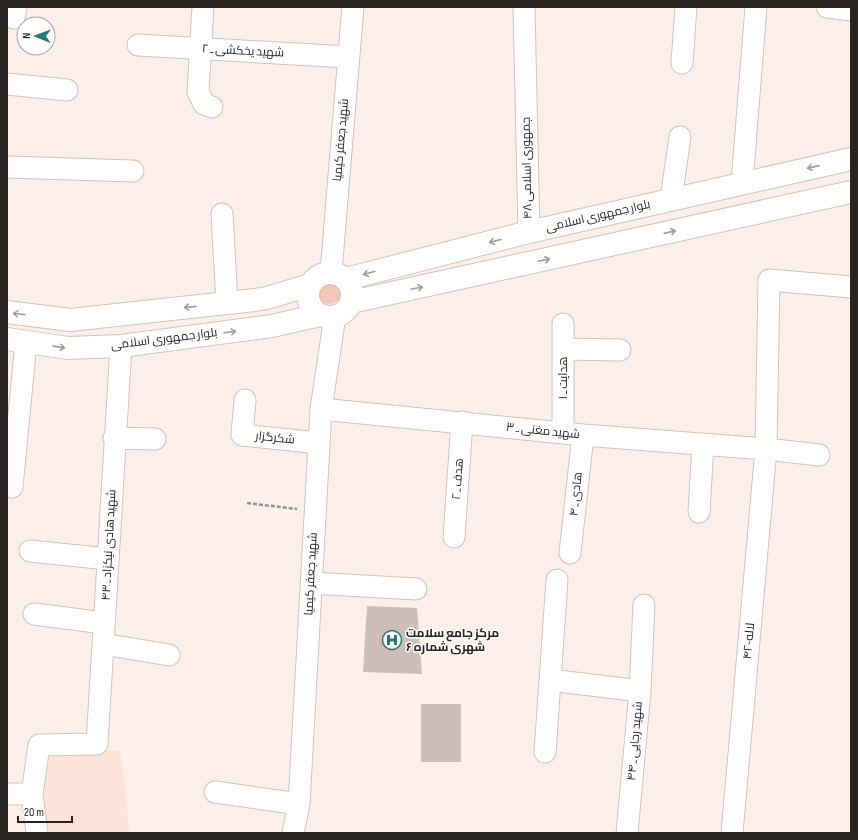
<svg xmlns="http://www.w3.org/2000/svg" width="858" height="840" viewBox="0 0 858 840" font-family="'Sofia Sans Condensed',Cairo,sans-serif">
  <rect width="100%" height="100%" fill="#fdf0eb"/>
  <path fill="#fde4db" d="M121,751l9,82h-82l-7,-66 14,-15z"/>
  <path fill="#f3c7b6" d="M316 291a13 13 0 1 1 26 0a13 13 0 1 1-26 0Z"/>
  <path fill="#cebeb8" d="M367,606l50,2 5,66 -59,-2z
    M421,704h40v58h-40z"/>
  <g fill="none" stroke-linecap="round" stroke-linejoin="round">
    <defs>
      <path id="minor" d="M203,7l-5,85 6,12 8,3
        M524,7l5,225
        M827,7l24,3
        M14,18l2,-11
        M138,45l210,12
        M682,63l4,-56
        M7,84l60,6
        M7,167l126,4
        M742,183l14,-176
        M671,199l9,-62
        M222,214l5,89
        M331,272l22,-265
        M563,324v108
        M563,349l57,1
        M245,400l-3,35 77,8
        M321,409l262,26 183,14 53,6
        M114,438l41,1
        M12,487l14,-145
        M699,512l4,-68
        M454,537l8,-115
        M30,551l78,8
        M570,553l13,-118
        M311,583l105,6
        M34,614l70,9
        M103,644l66,11
        M550,680l90,11 -13,142
        M640,691l4,-86
        M545,752l12,-172
        M215,792l84,12
        M7,794h25
        M37,833l-5,-39 7,-49 58,-1 24,-398
        M293,833l6,-29 22,-395 14,-93
        M732,833l34,-384 3,-169 82,7"/>
      <path id="major" d="M308 295a22 22 0 1 1 44 0a22 22 0 1 1-44 0Z
        M346,279l183,-47 322,-73
        M351,302l500,-110
        M7,312l63,8 185,-20 12,-2 43,-13
        M7,339l61,9 53,-2 151,-20 48,-11"/>
    </defs>
    <use href="#minor" stroke="#d3c3bd" stroke-width="23"/>
    <use href="#major" stroke="#d3c3bd" stroke-width="24"/>
    <path stroke="#998f8c" stroke-width="2.5" stroke-dasharray="4 2" stroke-linecap="butt" d="M247,503l50,6"/>
    <use href="#minor" stroke="#fff" stroke-width="21"/>
    <use href="#major" stroke="#fff" stroke-width="22"/>
  </g>
  <defs><path id="oneway-shaft" d="M-6 0H5M1.5-3L5.5 0L1.5 3" fill="none" stroke-width="1.6" stroke-linecap="round" stroke-linejoin="round"/></defs>
  <g stroke="#9f9c9b">
    <use href="#oneway-shaft" transform="translate(813 167) rotate(167)"/>
    <use href="#oneway-shaft" transform="translate(670 232) rotate(-13)"/>
    <use href="#oneway-shaft" transform="translate(495 241) rotate(165)"/>
    <use href="#oneway-shaft" transform="translate(544 260) rotate(-12)"/>
    <use href="#oneway-shaft" transform="translate(369 273) rotate(165)"/>
    <use href="#oneway-shaft" transform="translate(417 288) rotate(-12)"/>
    <use href="#oneway-shaft" transform="translate(190 307) rotate(174)"/>
    <use href="#oneway-shaft" transform="translate(19 314) rotate(-173)"/>
    <use href="#oneway-shaft" transform="translate(230 332) rotate(-7)"/>
    <use href="#oneway-shaft" transform="translate(59 347) rotate(8)"/>
  </g>
  <defs>
    <symbol id="hospital-ring" viewBox="-11 -11 22 22"><circle r="9.5" fill="#fff" stroke="#2c767a" stroke-width="1.5"/><path d="M-5-5h3v3.5h4V-5h3V5h-3V1.5h-4V5h-3Z" fill="#2c767a"/></symbol>
  </defs>
  <g fill-rule="evenodd">
    <use href="#hospital-ring" x="381" y="629" width="22" height="22"/>
  </g>
  <g text-anchor="middle" dominant-baseline="central" stroke-width="3" stroke-linejoin="round" paint-order="stroke">
    <g font-size="12" fill="#292321" stroke="#fff">
      <text transform="translate(243 51) rotate(3)">شهید یخکشی ـ ۲</text>
      <text transform="translate(341 140) rotate(-85)">شهید جعفر کیمیا</text>
      <text transform="translate(527 168) rotate(-91)">جمهوری اسلامی ۴۸</text>
      <text transform="translate(598 216) rotate(-13)">بلوار جمهوری اسلامی</text>
      <text transform="translate(164 339) rotate(-7)">بلوار جمهوری اسلامی</text>
      <text transform="translate(563 378) rotate(-90)">هدایت ـ ۱</text>
      <text transform="translate(543 431) rotate(6)">شهید مغنی ـ ۳</text>
      <text transform="translate(275 438) rotate(6)">شکرگزار</text>
      <text transform="translate(458 479) rotate(-86)">هدف ـ ۲</text>
      <text transform="translate(576 494) rotate(-84)">هادی ـ ۴</text>
      <text transform="translate(109 545) rotate(-87)">شهید هادی نیکزاد ـ ۴۳</text>
      <text transform="translate(311 574) rotate(-87)">شهید جعفر کیمیا</text>
      <text transform="translate(749 641) rotate(-85)">لاله-۴۲</text>
      <text transform="translate(635 741) rotate(-85)">شهید رجایی ـ ۴۴</text>
    </g>
    <g font-size="12" font-weight="bold" fill="#292321" stroke="#fff" text-anchor="start">
      <text x="406" y="633">مرکز جامع سلامت<tspan x="406" dy="14">شهری شماره ۶</tspan></text>
    </g>
  </g>
  <rect width="858" height="840" fill="none" stroke="#292321" stroke-width="16"/>
  <g transform="translate(36 36) rotate(271)"><circle r="19" fill="#ffffff" stroke="#a9a7a6"/>
  <path d="M0-3L7 15L0 10L-7 15Z" fill="#2c767a"/>
  <text y="-6" font-size="11" font-weight="bold" text-anchor="middle" fill="#292321">N</text>
  </g>
  <path d="M18 816v6h54v-6" fill="none" stroke="#292321" stroke-width="2"/>
  <text x="24" y="816" font-size="12" fill="#292321" stroke="#ffffff" stroke-width="3" paint-order="stroke">20 m</text>
</svg>
